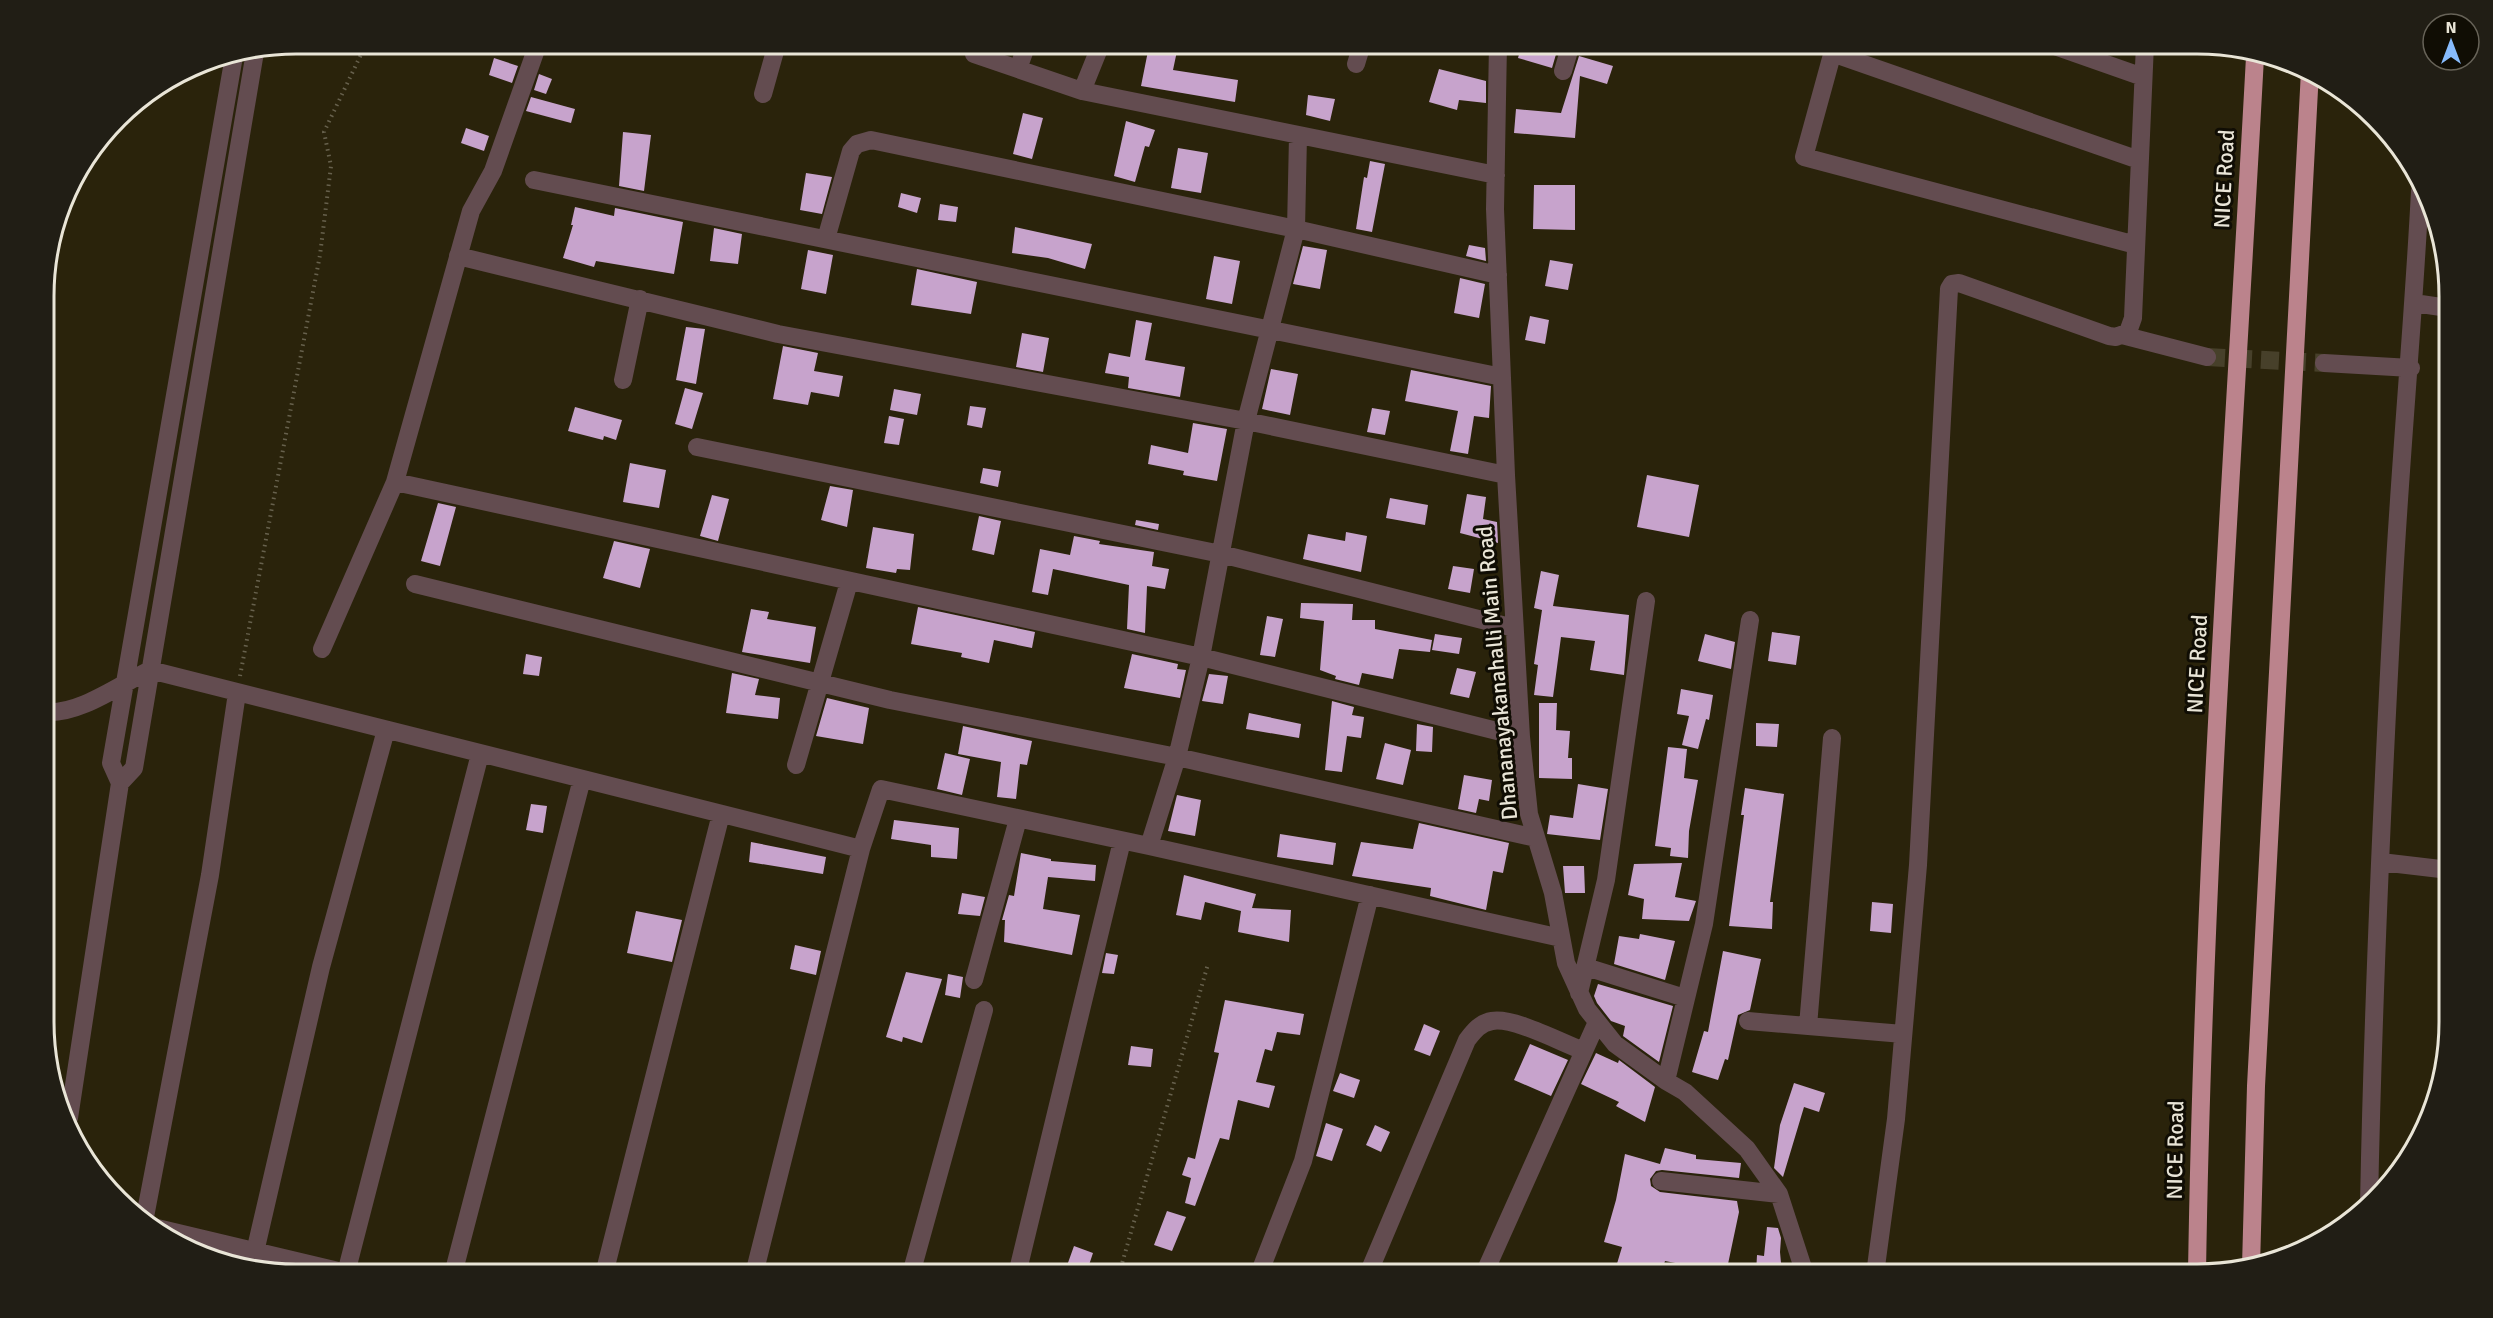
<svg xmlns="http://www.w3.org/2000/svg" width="2493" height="1318" viewBox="0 0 2493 1318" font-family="Signika,sans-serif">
  <rect width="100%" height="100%" fill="#2a230b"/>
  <path fill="#c7a3cc" d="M1522,44h37l-7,24 -34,-10z
    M1149,46l28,5 -4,19 65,10 -3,22 -94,-16z
    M1579,56l34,10 -6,18 -27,-8 -5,62 -61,-5 2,-24 45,4z
    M494,58l24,8 -6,17 -23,-8z
    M1439,69l47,12v22l-27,-3 -2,10 -28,-8z
    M539,74l13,5 -6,15 -12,-4z
    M1308,95l27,4 -5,22 -24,-6z
    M531,97l44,12 -4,14 -45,-12z
    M1023,113l20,5 -11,41 -19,-5z
    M1126,121l29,9 -6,17 -4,-1 -10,36 -21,-6z
    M466,128l23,8 -5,15 -23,-8z
    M623,132l28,3 -7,56 -25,-5z
    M1178,148l30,5 -7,40 -30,-5z
    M1370,161l15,3 -13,68 -16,-3 8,-52 3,1z
    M806,173l26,4 -10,37 -22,-4z
    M1534,185h41v45l-42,-1z
    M901,193l20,5 -4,15 -19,-6z
    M940,204l18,3 -2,15 -18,-2z
    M575,207l39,9 1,-8 68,14 -9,52 -78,-13 -2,6 -31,-9 10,-33h-2z
    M1015,227l77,17 -7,25 -37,-11 -36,-5z
    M714,228l28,6 -4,30 -28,-3z
    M1469,245l16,3 1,13 -20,-5z
    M1303,246l24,4 -7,39 -27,-5z
    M808,250l25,5 -7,39 -25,-5z
    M1214,256l26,5 -8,43 -26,-5z
    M1550,260l23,4 -5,26 -23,-4z
    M917,269l60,13 -6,32 -60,-9z
    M1460,278l25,6 -6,34 -25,-5z
    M1530,316l19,4 -4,24 -20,-4z
    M1136,320l16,3 -7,37 40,7 -5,30 -52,-9 1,-11 -24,-4 4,-20 21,4z
    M686,327l19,2 -9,55 -20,-4z
    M1022,333l27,5 -6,34 -27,-5z
    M783,346l35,7 -4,18 29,5 -4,21 -28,-5 -3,13 -35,-6z
    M1271,369l27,5 -8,41 -28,-6z
    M1411,370l80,16 -2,32 -15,-2 -6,38 -18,-3 8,-40 -53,-10z
    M685,388l18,5 -11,36 -17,-5z
    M894,389l27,5 -4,21 -27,-5z
    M970,406l16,2 -4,20 -15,-3z
    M575,407l47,13 -6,20 -12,-4 -1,4 -35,-9z
    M1372,408l18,3 -5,24 -18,-3z
    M889,416l15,3 -5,26 -15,-2z
    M1193,423l34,6 -10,52 -34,-6 1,-4 -36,-7 3,-19 37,8z
    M630,463l36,7 -7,38 -36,-6z
    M983,468l18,3 -3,16 -18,-4z
    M1647,475l52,10 -10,52 -52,-10z
    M830,486l23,4 -6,37 -26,-7z
    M1467,494l19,3 -3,22 14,3 1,21 -38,-10z
    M712,495l17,4 -11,42 -18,-5z
    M1390,498l38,7 -3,20 -39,-7z
    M438,503l18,4 -16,59 -19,-5z
    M979,516l22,5 -7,34 -22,-5z
    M1136,520l23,4 -1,6 -23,-5z
    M873,527l41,7 -4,36 -13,-1 -1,4 -30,-5z
    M1346,532l21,4 -6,36 -58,-13 5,-25 37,7z
    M1074,536l26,5 -1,3 55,8 -2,14 17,3 -4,20 -18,-3 -2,47 -18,-4 2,-44 -76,-16 -5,26 -16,-3 8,-43 30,6z
    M614,541l36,8 -10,39 -37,-10z
    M1453,566l21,3 -4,24 -22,-4z
    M1541,571l18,4 -6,31 76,9 -5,60 -34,-5 5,-29 -34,-4 -8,60 -19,-2 4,-30 -4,-1 8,-54 -8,-2z
    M1301,603l52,1 -1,16h23v9l57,11 -2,12 -31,-3 -6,30 -31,-6 -3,12 -24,-6 1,-3 -16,-6 4,-49 -24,-3z
    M918,607l117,25 -3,16 -38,-8 -5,23 -28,-6 1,-4 -51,-9z
    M751,609l18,3 -2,7 49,8 -6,36 -68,-11z
    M1267,616l16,3 -8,38 -15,-2z
    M1772,632l28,4 -4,29 -28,-4z
    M1435,634l27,4 -3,16 -27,-4z
    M1705,634l30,8 -4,27 -33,-8z
    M526,654l16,3 -3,19 -16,-2z
    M1132,654l46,10 -1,5 9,1 -6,28 -56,-10z
    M1457,668l19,4 -7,26 -19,-4z
    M732,673l27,6 -4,16 25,3 -2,21 -52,-6z
    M1209,674l19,2 -5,28 -21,-3z
    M1681,689l32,6 -4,25 -3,-1 -8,30 -16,-4 7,-29 -12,-2z
    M827,698l42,10 -6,36 -47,-8z
    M1332,701l22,6 -2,8 12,2 -3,21 -14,-2 -5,36 -17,-2z
    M1539,703h18l-1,27 14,1 -2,27h4v21l-33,-1z
    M1249,713l52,11 -2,14 -53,-9z
    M1756,723l23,1 -2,23 -21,-1z
    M1417,724l16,3 -1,25 -16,-1z
    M963,726l69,15 -5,24 -7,-1 -4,35 -19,-2 4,-35 -43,-8z
    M1385,743l26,7 -8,35 -27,-6z
    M1668,747l19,2 -3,29 14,2 -9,51 -1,27 -18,-2 1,-8 -16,-2z
    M945,753l25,6 -8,36 -25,-6z
    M1464,775l28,5 -3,21 -10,-2 -3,14 -18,-4z
    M1578,784l30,5 -8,51 -53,-6 3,-19 23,3z
    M1745,788l39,6 -14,108h3l-1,27 -43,-3 15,-111h-3z
    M1177,795l24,5 -6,36 -27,-5z
    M531,804l16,2 -4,27 -17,-3z
    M894,820l65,8 -2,31 -26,-2v-12l-40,-6z
    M1419,823l90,20 -6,30 -10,-2 -7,39 -56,-14 1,-8 -79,-12 9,-34 52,7z
    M1280,834l56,9 -3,22 -56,-8z
    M751,842l75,15 -3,17 -74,-12z
    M1021,853l30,6v2l45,4 -1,16 -47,-4 -5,32 37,6 -8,40 -68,-13 1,-22h-3l7,-25 5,1z
    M1682,863l-7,34 21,4 -7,20 -47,-2 2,-20 -16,-4 6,-31z
    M1563,866h21l1,27h-20z
    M1184,875l72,19 -4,14 39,2 -2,32 -51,-10 3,-21 -36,-9 -4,18 -25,-5z
    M962,893l23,4 -5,19 -22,-2z
    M1872,902l21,2 -2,29 -21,-2z
    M636,911l46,9 -10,42 -45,-9z
    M1640,934l35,7 -10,39 -51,-16 5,-28 20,3z
    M795,945l26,6 -5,24 -26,-6z
    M1723,951l38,8 -11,51 -12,5 -10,45 -3,-1 -7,21 -26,-8 12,-41 4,1z
    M1106,953l12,2 -4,19 -12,-1z
    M906,972l36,7 -20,64 -19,-6 -1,5 -16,-5z
    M948,974l15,3 -3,21 -15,-3z
    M1598,984l75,22 -14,56 -36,-26 2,-10 -14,-5 -14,-18 -3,-7z
    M1225,1000l79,14 -4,21 -23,-3 -5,19 -7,-2 -9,33 19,4 -6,22 -31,-8 -9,40 -9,-2 -25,68 -10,-3 6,-25 -9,-3 6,-18 7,2 24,-106 -5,-1z
    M1424,1024l16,7 -10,25 -16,-6z
    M1530,1044l38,16 -17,36 -37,-16z
    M1131,1046l22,3 -2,18 -23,-2z
    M1596,1053l22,10 1,-3 36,27 -10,35 -29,-16 3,-4 -38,-18z
    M1340,1073l20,7 -6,18 -21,-7z
    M1794,1083l31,10 -6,19 -15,-5 -21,70 -9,-9 6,-43z
    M1326,1123l17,6 -11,32 -16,-5z
    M1375,1125l15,7 -9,20 -15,-7z
    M1665,1148l31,7v4l45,4 -2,15 -77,-8 -6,1 -6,8 1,7 9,6 77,9 2,11 -11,52 -5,-1 -3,11h-25l1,-7 -31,-6 -4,13h-24l-21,-7 6,-20 -18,-5 12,-42 9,-46 35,10z
    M1167,1211l19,6 -14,34 -18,-6z
    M1767,1227l11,1 3,10 -1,14 2,22h-26l1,-19 7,1z
    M1074,1246l19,7 -7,21h-22z"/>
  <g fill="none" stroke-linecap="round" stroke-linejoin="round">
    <path stroke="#47402a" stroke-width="18" stroke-dasharray="18 9" stroke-linecap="butt" d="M2207,357l117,6"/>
    <path stroke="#67614d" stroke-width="4" stroke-dasharray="1.5 4.5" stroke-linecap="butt" d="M240,676l80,-421 11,-89 -7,-34 42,-88
      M1119,1274l89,-310"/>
    <path stroke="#634c50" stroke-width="18" d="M1101,44l-19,47 414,84
      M1498,44l-3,165 11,266 15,262 8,77 24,79 13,70 21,46 28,35 51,37 19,11 62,57 32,45 26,80
      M1835,44l-31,113 332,88
      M2049,44l94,33
      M1832,53l307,107
      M974,54l108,37
      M234,56l-123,707 9,20 14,-15 121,-716
      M1356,64l6,-20
      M1018,69l9,-25
      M1563,71l8,-27
      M763,94l14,-50
      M534,180l968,197
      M826,239l25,-88 6,-7 14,-4 425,89 202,46
      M458,256l320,78 468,87 260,54
      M2414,303l34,5
      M2122,335l85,22
      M2324,363l87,5
      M623,380l17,-81
      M697,447l524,107 293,74
      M395,482l806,175 320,80
      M415,584l475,116 287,57 359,81
      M322,649l73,-167 76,-271 22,-40 45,-127
      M45,712c34,3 74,-27 105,-42l711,179 20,-60 268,57 412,92
      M796,765l53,-183
      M1149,846l28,-89 24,-100 45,-236 50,-192 2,-93
      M2381,862l68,8
      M1586,967l99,31
      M974,980l44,-161
      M1579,993l27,-113 40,-279
      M1748,1021l155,13
      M1808,1026l24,-288
      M1666,1081l38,-157 46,-304
      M69,1118l51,-335
      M1661,1181l118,13
      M2369,1204c4,-202 13,-404 24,-606 7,-136 20,-271 27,-407
      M144,1222l66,-347 27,-182
      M153,1227l198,47
      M255,1252l66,-285 65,-237
      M346,1273l134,-519
      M453,1274l129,-495
      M604,1274l117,-460
      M754,1274l107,-425
      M911,1274l73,-264
      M1017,1274l105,-433
      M1259,1274l44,-113 67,-266
      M1368,1274l99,-234c7,-9 13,-17 25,-19 22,-4 70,22 92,30
      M1484,1274l113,-252
      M1875,1274l21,-155 22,-254 31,-576 3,-5 7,-1 150,53 7,1 12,-5 5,-14 12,-274"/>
    <path stroke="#bb838c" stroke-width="18" d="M2251,1266l5,-180 54,-1015
      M2197,1274c6,-406 36,-812 58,-1217"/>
  </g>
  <g text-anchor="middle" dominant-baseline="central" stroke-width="6" stroke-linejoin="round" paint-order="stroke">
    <g font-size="22" fill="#e9e5d7" stroke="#100d04">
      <text transform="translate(2224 179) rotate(-87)">NICE Road</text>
      <text transform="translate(2197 664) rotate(-87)">NICE Road</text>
      <text transform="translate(1497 673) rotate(-95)">Dhananayakanahalli Main Road</text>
      <text transform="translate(2175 1150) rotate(-89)">NICE Road</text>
    </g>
  </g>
  <path d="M0 0H2493V1318H0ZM296 54H2197A242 242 0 0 1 2439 296V1022A242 242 0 0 1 2197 1264H296A242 242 0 0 1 54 1022V296A242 242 0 0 1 296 54Z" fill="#211e15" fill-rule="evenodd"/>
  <path fill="none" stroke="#e9e5d7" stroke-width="3" d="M296 54H2197A242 242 0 0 1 2439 296V1022A242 242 0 0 1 2197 1264H296A242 242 0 0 1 54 1022V296A242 242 0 0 1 296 54Z"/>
  <g transform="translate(2451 42)"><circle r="28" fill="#100d04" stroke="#676358" stroke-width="1.5"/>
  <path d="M0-4.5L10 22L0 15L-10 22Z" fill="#87bbfc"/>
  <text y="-9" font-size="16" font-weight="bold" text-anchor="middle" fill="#e9e5d7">N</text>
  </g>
</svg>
